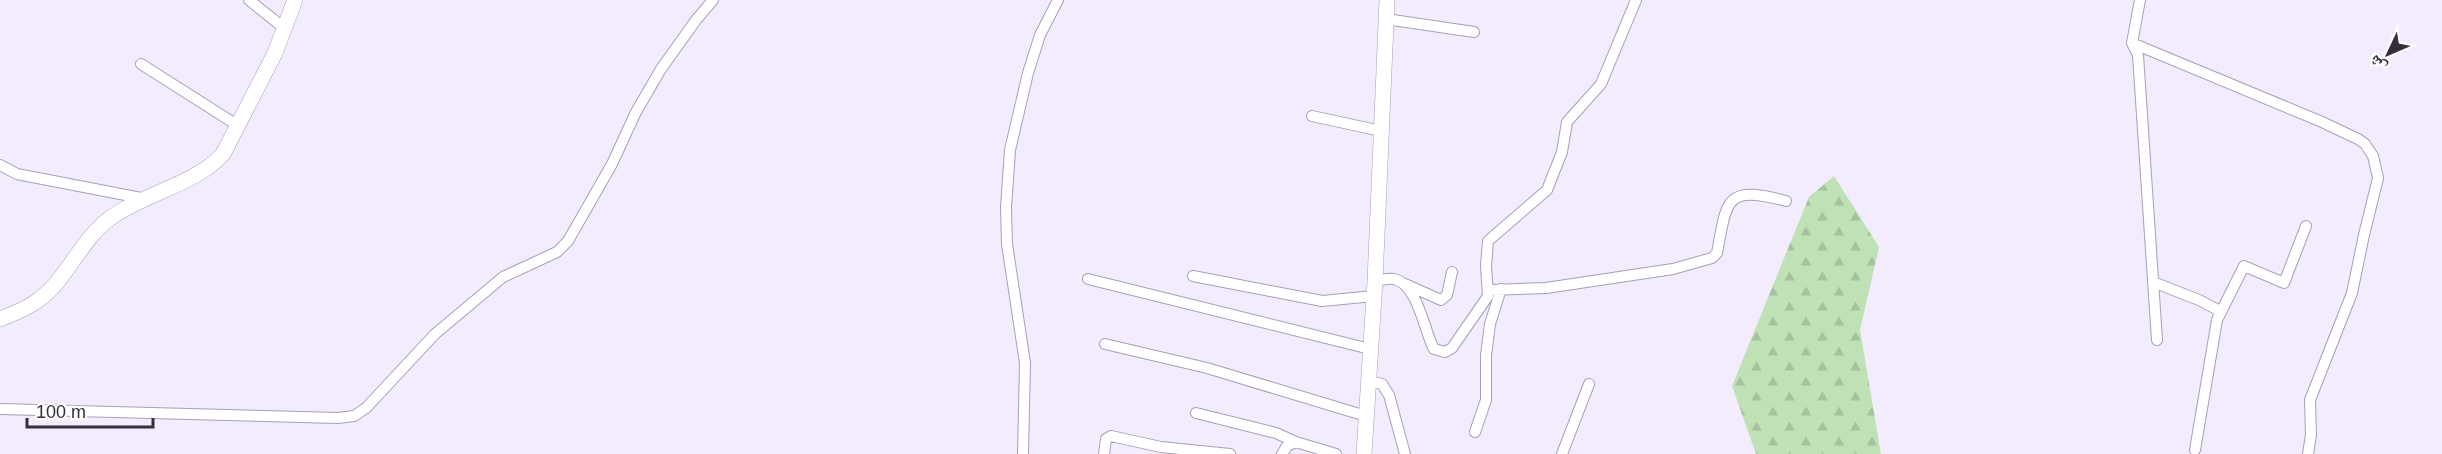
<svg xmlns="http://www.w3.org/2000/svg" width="2442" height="454" viewBox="0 0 2442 454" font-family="Helvetica,'Noto Naskh Arabic',sans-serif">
  <defs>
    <pattern id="forest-firs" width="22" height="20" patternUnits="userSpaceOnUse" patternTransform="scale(1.5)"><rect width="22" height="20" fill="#bfe1b6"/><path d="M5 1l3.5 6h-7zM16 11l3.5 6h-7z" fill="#a5c19d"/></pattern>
  </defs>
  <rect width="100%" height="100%" fill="#f3ecff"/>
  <path fill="url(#forest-firs)" d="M1834,176l45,71 -19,83 21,124h-125l-24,-68 77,-189z"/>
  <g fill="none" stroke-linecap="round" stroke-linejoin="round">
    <defs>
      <path id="street" d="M249,0l35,28
        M2140,0l-8,43 6,12 19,285
        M1386,19l88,13
        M2132,43l190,79 36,17 7,5 8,12 5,22 -14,57 -12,58 -42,107 1,35 -3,19
        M141,64l96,61
        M1312,116l69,15
        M0,165l17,9 124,24
        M1193,276l129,25 52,-5
        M1088,279l282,70
        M1375,281c5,-1 13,-3 19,-2 24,5 30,52 40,70l11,3 7,-4 36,-52 -2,-30 2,-25 59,-51 15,-38 5,-30 34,-38 35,-84
        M2153,282l46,18 21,11
        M1405,284l36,16 6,-5 5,-23
        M1489,290l57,-2 127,-19 39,-11 5,-5c10,-52 7,-69 69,-52
        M1105,344l102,24 159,48
        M1368,381l14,3 7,11 16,59
        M0,409l338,9 16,-2 12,-8 69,-74 68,-57 54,-25 11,-11 44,-77 24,-52 25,-43 35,-49 17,-20
        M1196,413l80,20 20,9
        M1475,432l11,-32v-45l4,-31 11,-35
        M2195,450l22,-130 27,-54 40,17 22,-57
        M1023,454l2,-91 -18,-119 -1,-36 4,-58 18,-77 12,-38 18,-35
        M1104,454l2,-15 5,-3 50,11 69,7
        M1282,454l5,-8 9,-4 40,12
        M1562,454l27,-70"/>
      <path id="secondary" d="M0,319c13,-5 26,-10 37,-18 30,-21 42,-59 72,-82 35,-26 86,-34 114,-65l52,-101 20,-53
        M1364,454l11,-173 12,-281"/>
    </defs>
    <use href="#street" stroke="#a89eba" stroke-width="12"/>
    <use href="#secondary" stroke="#a89eba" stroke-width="16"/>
    <use href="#street" stroke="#fff" stroke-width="10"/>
    <use href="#secondary" stroke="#fff" stroke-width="15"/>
  </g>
  <g transform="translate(2388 54) rotate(226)" stroke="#fdfdfd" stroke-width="4.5" paint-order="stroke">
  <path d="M0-4.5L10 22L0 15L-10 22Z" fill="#342f3b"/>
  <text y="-9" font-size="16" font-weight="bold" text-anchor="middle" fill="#342f3b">ش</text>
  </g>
  <path d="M27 418v9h126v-9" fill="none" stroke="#342f3b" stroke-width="3"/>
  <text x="36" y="418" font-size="18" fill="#342f3b" stroke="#fdfdfd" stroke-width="4.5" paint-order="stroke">100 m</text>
</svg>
